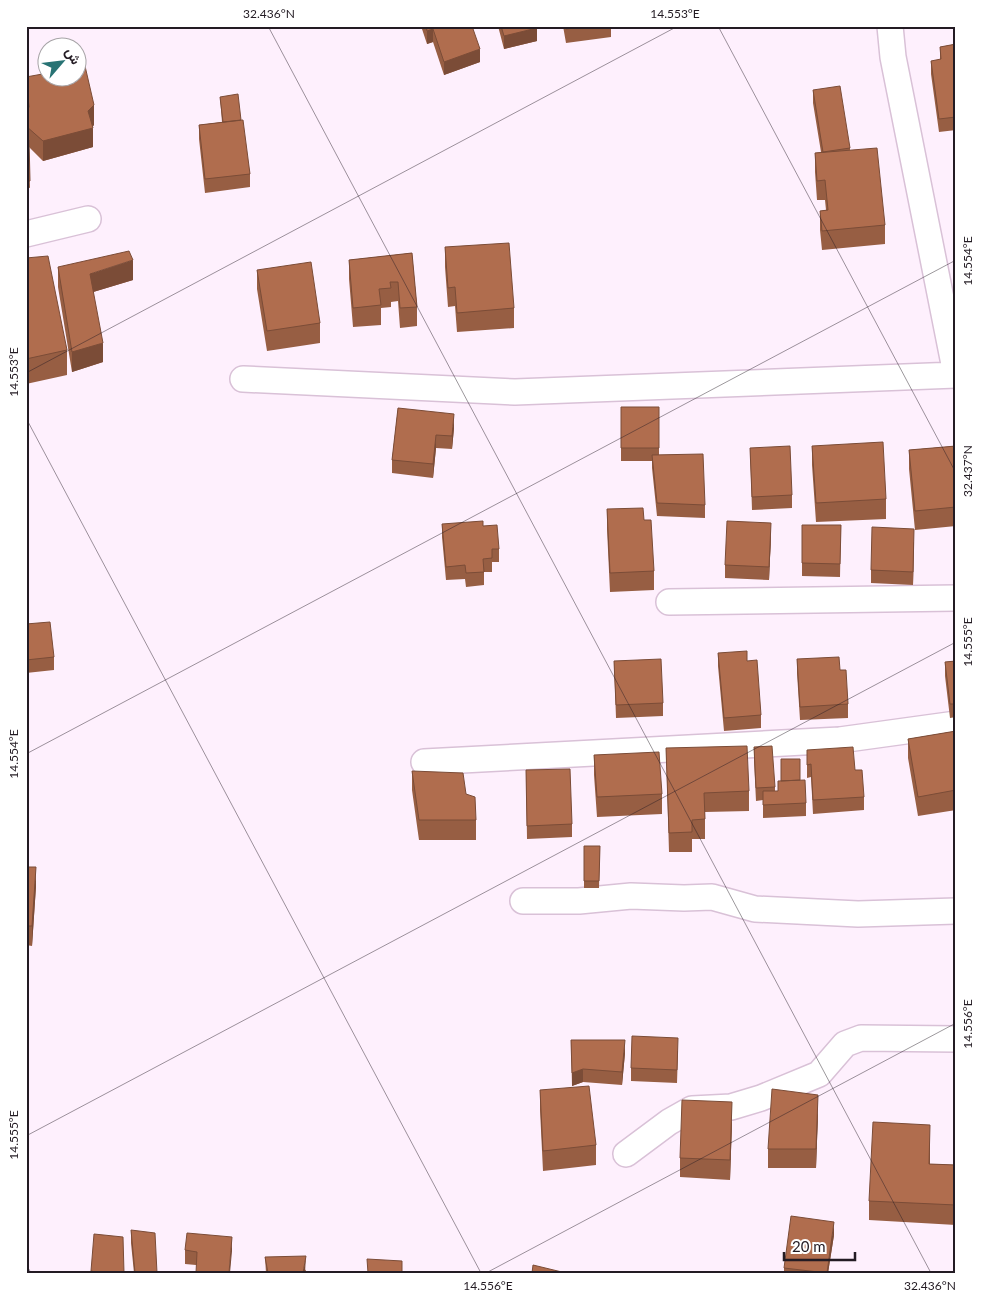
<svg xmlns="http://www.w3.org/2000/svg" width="982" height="1299" viewBox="0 0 982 1299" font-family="Lato,Vazirmatn,sans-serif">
  <rect width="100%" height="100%" fill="#fef0fd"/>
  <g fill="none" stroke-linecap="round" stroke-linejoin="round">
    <defs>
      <path id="street" d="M890,26l3,31 63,317
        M26,234l62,-15
        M243,379l272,13 441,-17
        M669,602l287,-4
        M424,762l416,-22 116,-16
        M523,901h56l52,-5 53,2 28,-1 43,12 103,5 98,-3
        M626,1154l43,-32 23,-13 39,-2 30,-9 58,-24 26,-30 16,-6 95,1"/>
    </defs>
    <use href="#street" stroke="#d9c1d7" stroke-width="28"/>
    <use href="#street" stroke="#fff" stroke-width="25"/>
  </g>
  <path fill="#975e43" d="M421,26h51l8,36 -36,13 -11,-33 -6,2z
    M498,26h38l1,15 -33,8z
    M563,26h48v11l-45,6z
    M956,44v86l-17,2 -8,-58v-13l9,-1v-13z
    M26,77l68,48 -2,2 1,20 -50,14 -14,-14 1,41 -4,-1v-61l1,-16 -1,-13z
    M813,90l37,58v2l35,75v19l-63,6 -2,-20v-19l6,-1 -1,-10h-8l-2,-28v-19l6,-1 -8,-49z
    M220,97l21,23 9,54v13l-45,6 -6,-54v-14l23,-3z
    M445,247l69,61v20l-57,4 -2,-26 -7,1 -3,-40z
    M412,253l5,54v19l-17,2 -2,-27 -7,1v5l-10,1v17l-28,2 -4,-48v-19z
    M26,258l41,92v25l-41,9z
    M58,267l75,13 -40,12 10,70 -31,10 -14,-85z
    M257,270l63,53v20l-53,8 -10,-62z
    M621,407h38v48l46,50v13l-48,-2 -5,-48v-7h-31z
    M398,408l56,20 -2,21 -16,-1 -3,30 -41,-5v-13z
    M812,446l74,53v20l-70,3 -4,-57z
    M956,446v80l-41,4 -6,-61v-19z
    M750,448l42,47v13l-40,2z
    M607,509l37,11 10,51v19l-44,2 -3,-63z
    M442,524l41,2 16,23v13h-7v10h-8v13l-18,2 -1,-8 -19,1 -4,-43z
    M802,525h39l-1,52 -38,-1z
    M771,536l-2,44 -44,-2v-13z
    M914,542l-1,43 -42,-2v-13z
    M26,624l28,33v13l-28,3z
    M718,653l43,62v13l-37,3 -6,-65z
    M797,659l43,11 8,34v14l-48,2 -3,-47z
    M614,661l49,42v13l-47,2z
    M956,661v56l-6,1 -5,-42v-14z
    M956,731v79l-38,6 -10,-58v-19z
    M754,747l21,40v4h3l22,-11 6,23v13l-43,2v-18l-7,1 -2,-41z
    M666,748l83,43v20l-44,1v27h-13v13h-23z
    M807,750l48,20 9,27v13l-51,4 -2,-37 -4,1z
    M594,755l68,39v20l-65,3 -3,-42z
    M526,770l46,54v13l-45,2z
    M412,771l54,23 10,26v20h-57l-7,-50z
    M584,846h16l-1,42h-15z
    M26,867l10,19 -4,60 -6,-1z
    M571,1040l54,13 -3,32 -39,-3 -11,4z
    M678,1051l-1,32 -46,-2v-13z
    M540,1090l56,55v20l-53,6 -3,-61z
    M818,1114l-2,54h-48v-19z
    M732,1122l-2,58 -50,-3v-19z
    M930,1144v20l26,1v60l-87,-5v-19z
    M131,1230l26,43h-23l-3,-30z
    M834,1235l-6,38h-44v-5z
    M185,1250l47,1 -36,14 -11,-1z
    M265,1257l41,13 -1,3h-39z"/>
  <path fill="#7b4c37" d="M537,28v13l-33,8v-13z
    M433,29v13l-6,2v-13z
    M480,49v13l-36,13v-13z
    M94,105v20l-4,4 3,-1v19l-50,14v-20l45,-30z
    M133,260v20l-43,13v-19z
    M103,343v19l-31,10v-20z
    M454,414v14l-2,21v-13z
    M436,435v13l-3,30v-14z
    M771,523v13l-2,44v-13z
    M914,529v13l-1,43v-13z
    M36,867v19l-4,60v-20z
    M625,1040v13l-3,32v-13z
    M583,1069v13l-11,4v-13z
    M818,1095v19l-2,54v-19z
    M732,1102v20l-2,58v-20z
    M930,1125v19l-1,40v-20z
    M28,1203v13l-2,14v-13z
    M834,1222v13l-6,38h-1z
    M232,1237v14l-2,22h-1z
    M306,1256l-1,17h-2z"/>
  <path fill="#b06d4e" stroke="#7b4c37" d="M426,26h46l8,23 -36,13 -11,-33 -6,2z
    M501,26h35l1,2 -33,8z
    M565,26h24l-23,3z
    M956,44v73l-17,2 -8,-58 10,-2 -1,-12z
    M85,66l9,39 -6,6 5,17 -50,13 -17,-15v-14l3,-5 -3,-30 22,-4v5h30v-11z
    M840,86l10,62 -27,4 -10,-62z
    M238,94l3,26 -18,2 -3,-25z
    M243,120l7,54 -45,5 -6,-54z
    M29,140l1,41h-4v-40z
    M877,148l8,77 -63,6 -2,-20 8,-1 -3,-30 -8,1 -2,-28z
    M509,243l5,65 -57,5 -2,-26 -7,1 -3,-41z
    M129,251l4,9 -43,14 13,69 -31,9 -14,-85z
    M412,253l5,54 -17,1 -2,-26h-8l1,6 -12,1 2,16 -28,3 -4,-48z
    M48,256l19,94 -41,9v-101z
    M311,262l9,61 -53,8 -10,-61z
    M621,407h38v41h-38z
    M398,408l56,6 -2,22 -16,-1 -3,29 -41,-4z
    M883,442l3,57 -70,4 -4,-57z
    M790,446l2,49 -40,2 -2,-49z
    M956,446v61l-41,4 -6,-61z
    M703,454l2,51 -48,-2 -5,-48z
    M643,508l1,12h7l3,51 -44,2 -3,-64z
    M483,521v5l14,-1 2,24h-7v9l-9,1 1,13 -18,1 -1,-8 -19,2 -4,-43z
    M727,521l44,2 -2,44 -44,-2z
    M802,525h39l-1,39 -38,-1z
    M872,527l42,2 -1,43 -42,-2z
    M50,622l4,35 -28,3v-36z
    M747,651v10l10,-1 4,55 -37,3 -6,-65z
    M839,657l1,13h6l2,34 -48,3 -3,-48z
    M661,659l2,44 -47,2 -2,-44z
    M956,661v43h-6l-5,-42z
    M956,731v59l-38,7 -10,-58z
    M747,746l2,45 -45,2 1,26 -13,1v12l-23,1 -3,-85z
    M772,746l3,41 -19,1 -2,-41z
    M853,747l2,23h7l2,27 -51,3 -2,-36 -4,1v-15z
    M659,752l3,42 -65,3 -3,-42z
    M781,759h19v21l-19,1z
    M570,769l2,55 -45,2 -1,-56z
    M412,771l51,2 3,21 9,3 1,23h-57z
    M805,780l1,23 -43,2v-14h15v-10z
    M584,846h16l-1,35h-15z
    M26,867h10l-4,59h-6z
    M632,1036l46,2 -1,32 -46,-2z
    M571,1040h54l-3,32 -39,-3 -11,4z
    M589,1086l7,59 -53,6 -3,-61z
    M772,1089l46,6 -2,54h-48z
    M682,1100l50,2 -2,58 -50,-2z
    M873,1122l57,3 -1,39 27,1v40l-87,-4z
    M26,1203h2l-2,14z
    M791,1216l43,6 -7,51 -43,-5z
    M131,1230l24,3 2,40h-22z
    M187,1233l45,4 -3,36h-33l1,-21 -12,-2z
    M94,1234l29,3 1,36h-23l-10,-2z
    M306,1256l-3,17h-35l-3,-16z
    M367,1259l35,2v12h-34z
    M533,1265l33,8h-34z"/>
  <path fill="none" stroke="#231b23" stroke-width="1" stroke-opacity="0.45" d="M268,26l663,1247M718,26l238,447M26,373l652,-347M26,418l455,855M26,754l930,-494M26,1136l930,-494M26,1264l5,9M486,1273l470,-250"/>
  <rect width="982" height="1299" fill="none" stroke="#ffffff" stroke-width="55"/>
  <g transform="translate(62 62) rotate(62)"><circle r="24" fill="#ffffff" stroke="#a7a4a7"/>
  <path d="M0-4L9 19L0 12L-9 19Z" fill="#287374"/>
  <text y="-8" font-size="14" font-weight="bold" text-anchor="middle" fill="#231b23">ش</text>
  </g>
  <path d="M784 1252v8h71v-8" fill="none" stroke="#231b23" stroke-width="2.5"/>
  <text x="792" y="1252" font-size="15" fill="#231b23" stroke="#ffffff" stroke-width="4" paint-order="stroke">20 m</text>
  <rect x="28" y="28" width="926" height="1244" fill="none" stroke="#231b23" stroke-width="2"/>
  <g font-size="12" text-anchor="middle" fill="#231b23">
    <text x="269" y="18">32.436°N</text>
    <text x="675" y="18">14.553°E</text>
    <text transform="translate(968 261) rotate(-90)" y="4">14.554°E</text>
    <text transform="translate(14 372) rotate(-90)" y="4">14.553°E</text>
    <text transform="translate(968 471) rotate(-90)" y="4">32.437°N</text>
    <text transform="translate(968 642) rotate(-90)" y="4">14.555°E</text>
    <text transform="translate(14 754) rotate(-90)" y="4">14.554°E</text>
    <text transform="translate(968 1024) rotate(-90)" y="4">14.556°E</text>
    <text transform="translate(14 1135) rotate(-90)" y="4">14.555°E</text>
    <text x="488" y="1290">14.556°E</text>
    <text x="930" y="1290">32.436°N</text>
  </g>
</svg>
